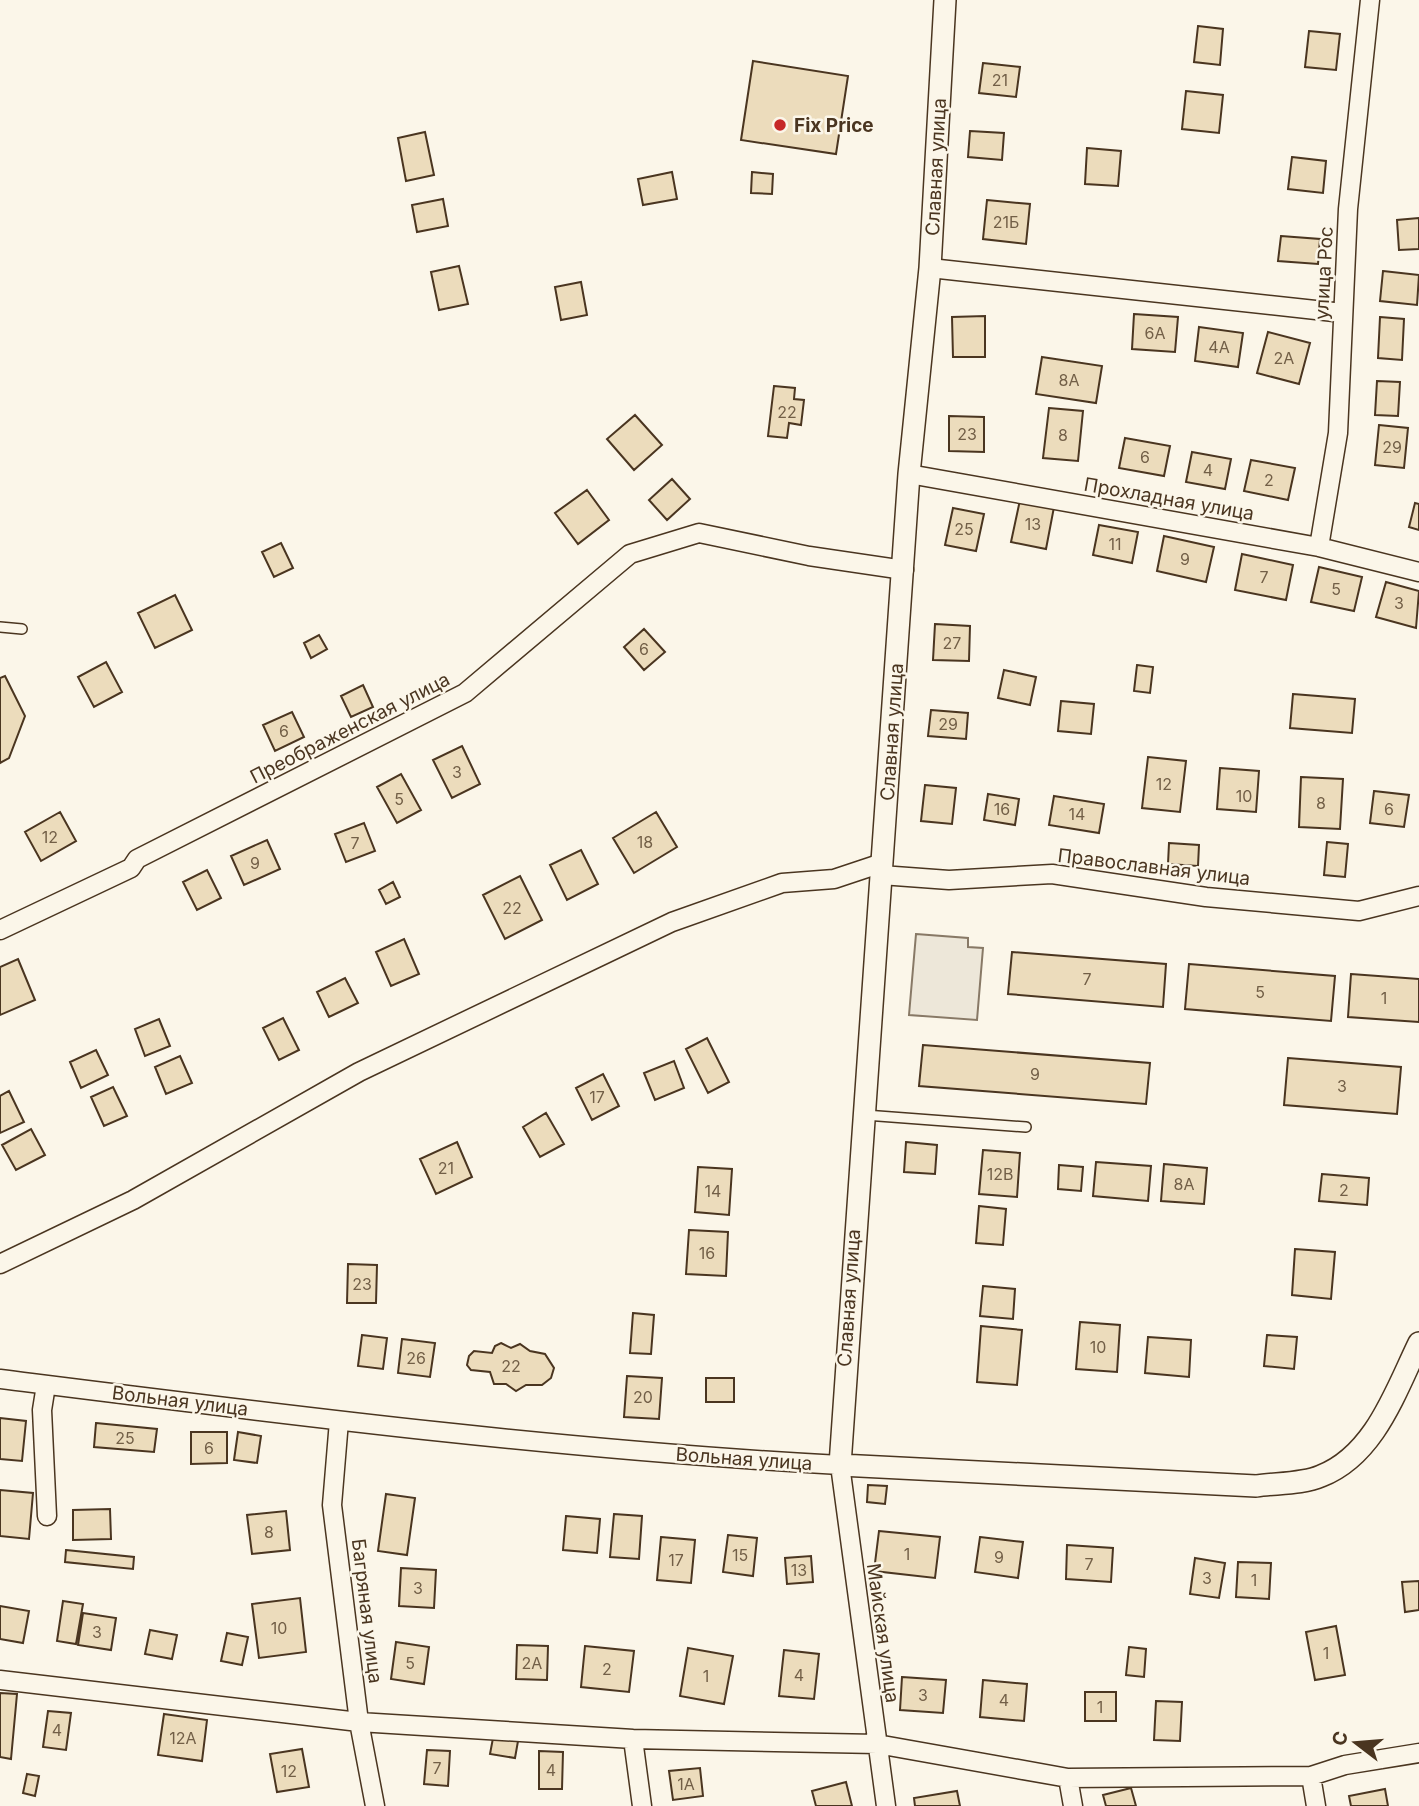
<svg xmlns="http://www.w3.org/2000/svg" width="1419" height="1806" viewBox="0 0 1419 1806" font-family="Inter,sans-serif">
  <rect width="100%" height="100%" fill="#fbf6e9"/>
  <path fill="#ede7d9" stroke="#887966" stroke-width="2" d="M916,934l52,4v9l15,1 -6,72 -68,-5z"/>
  <path fill="#ecdcbc" stroke="#4a3520" stroke-width="2" d="M1198,26l25,3 -3,36 -26,-3z
    M1309,31l31,3 -4,36 -31,-3z
    M753,61l95,15 -12,78 -95,-14z
    M983,63l37,4 -4,30 -37,-4z
    M1186,91l37,4 -4,38 -37,-4z
    M970,131l34,2 -2,27 -34,-3z
    M425,132l9,43 -28,6 -8,-43z
    M1087,148l34,3 -3,35 -33,-2z
    M1292,157l34,4 -3,32 -35,-4z
    M672,172l5,27 -34,6 -5,-26z
    M752,172l21,2 -1,20 -21,-1z
    M443,199l5,27 -31,6 -5,-27z
    M987,200l43,4 -4,40 -43,-5z
    M1419,218v31l-20,1 -2,-30z
    M1281,236l39,3 -2,25 -40,-3z
    M459,266l9,38 -29,6 -8,-38z
    M1383,271l36,4 -2,30 -37,-4z
    M581,282l6,33 -26,5 -6,-33z
    M1134,314l44,3 -3,35 -43,-3z
    M985,316v41h-32l-1,-40z
    M1380,317l24,2 -2,41 -24,-2z
    M1199,327l44,6 -5,34 -43,-6z
    M1268,332l42,11 -11,41 -42,-11z
    M1042,357l60,9 -6,37 -60,-9z
    M1377,381l23,1 -2,34 -23,-1z
    M774,386l21,2 -1,11 10,1 -3,25 -12,-2 -2,15 -19,-2z
    M1049,408l34,3 -5,50 -35,-3z
    M635,415l27,30 -28,25 -27,-31z
    M949,416l35,1v35l-35,-1z
    M1379,425l29,3 -4,40 -29,-3z
    M1125,438l45,8 -6,30 -45,-8z
    M1192,452l39,7 -6,30 -39,-7z
    M1251,460l44,8 -7,32 -44,-9z
    M672,479l18,20 -23,21 -18,-20z
    M587,490l22,30 -31,24 -23,-31z
    M1020,500l34,7 -8,42 -35,-7z
    M1415,503l4,1v26l-10,-3z
    M953,508l31,6 -8,37 -31,-6z
    M1099,525l39,7 -6,31 -39,-8z
    M1164,536l50,11 -8,35 -49,-11z
    M281,543l12,25 -19,9 -12,-25z
    M1242,554l51,11 -7,35 -51,-10z
    M1319,567l43,10 -8,34 -43,-9z
    M1386,582l33,9 -3,37 -40,-11z
    M175,595l17,35 -37,18 -17,-35z
    M935,624l35,2 -1,35 -36,-1z
    M644,629l21,23 -21,18 -20,-23z
    M319,635l8,14 -16,9 -7,-15z
    M106,662l16,30 -28,15 -16,-30z
    M1137,665l16,2 -3,26 -16,-2z
    M1004,670l32,7 -6,28 -32,-7z
    M5,676l20,40 -16,42 -9,5v-85z
    M363,685l10,22 -22,10 -10,-21z
    M1293,694l62,5 -3,34 -62,-5z
    M1061,701l33,3 -3,30 -33,-3z
    M931,710l37,3 -2,26 -38,-3z
    M292,712l12,25 -29,14 -12,-26z
    M462,746l18,38 -28,14 -19,-38z
    M1148,757l38,4 -6,51 -38,-4z
    M1220,768l39,3 -3,41 -39,-3z
    M401,774l20,36 -24,13 -20,-36z
    M1301,777l42,2 -3,50 -41,-2z
    M925,785l31,3 -4,36 -31,-3z
    M1374,791l35,4 -5,32 -34,-4z
    M988,794l31,5 -4,26 -31,-5z
    M1054,796l50,8 -5,29 -50,-8z
    M60,812l16,29 -35,20 -16,-29z
    M656,812l21,35 -43,26 -21,-35z
    M364,823l11,28 -29,11 -11,-28z
    M267,840l13,29 -36,16 -13,-29z
    M1327,842l21,2 -3,33 -21,-2z
    M1169,843l30,2 -1,21 -30,-2z
    M581,850l17,34 -31,16 -17,-35z
    M207,870l14,28 -24,12 -14,-28z
    M520,876l22,44 -37,19 -22,-44z
    M393,882l7,15 -14,7 -7,-14z
    M404,939l15,35 -28,12 -15,-34z
    M1012,952l154,12 -3,43 -155,-13z
    M18,959l17,41 -35,15v-48z
    M1189,964l146,12 -4,45 -146,-12z
    M1351,974l68,5v43l-71,-5z
    M345,978l13,25 -29,14 -12,-25z
    M283,1018l16,32 -20,10 -16,-32z
    M159,1019l11,27 -25,10 -10,-27z
    M707,1038l22,44 -21,11 -22,-44z
    M923,1045l227,18 -4,41 -227,-18z
    M96,1050l12,25 -27,13 -11,-26z
    M180,1056l12,27 -26,11 -11,-27z
    M1288,1058l113,9 -4,47 -113,-9z
    M674,1061l10,27 -29,12 -11,-27z
    M603,1074l16,32 -27,14 -16,-32z
    M113,1087l14,29 -23,10 -13,-29z
    M9,1091l15,31 -24,11v-37z
    M546,1113l18,31 -24,13 -17,-30z
    M31,1129l14,26 -29,15 -14,-25z
    M457,1142l15,35 -36,17 -16,-35z
    M906,1142l31,3 -2,29 -31,-2z
    M983,1150l37,3 -3,44 -38,-3z
    M1096,1162l55,4 -3,35 -55,-5z
    M1164,1164l43,4 -3,36 -43,-3z
    M1059,1165l24,2 -2,24 -23,-2z
    M698,1167l34,2 -3,46 -34,-3z
    M1322,1174l47,4 -2,27 -48,-4z
    M979,1206l27,3 -3,36 -27,-2z
    M689,1230l39,2 -2,44 -40,-2z
    M1295,1249l40,3 -4,47 -39,-4z
    M348,1264l29,1 -1,38h-29z
    M983,1286l32,3 -2,30 -33,-3z
    M633,1313l21,2 -3,39 -21,-1z
    M1080,1322l40,3 -3,47 -41,-3z
    M981,1326l41,4 -5,55 -40,-3z
    M362,1335l25,3 -4,31 -25,-3z
    M1267,1335l30,2 -3,32 -30,-3z
    M1148,1337l43,3 -2,37 -44,-4z
    M402,1339l33,4 -5,34 -32,-4z
    M501,1343l10,5 9,-4 10,7 15,3 9,14 -3,10 -9,7h-16l-10,6 -10,-7h-12l-4,-12 -19,-2 -4,-5 2,-9 5,-5 18,2 3,-7z
    M627,1376l35,2 -3,41 -35,-2z
    M706,1378h28v24h-28z
    M0,1418l26,3 -4,40 -22,-2z
    M96,1423l61,6 -3,23 -60,-5z
    M191,1432h36v31l-36,1z
    M238,1432l23,4 -4,27 -23,-3z
    M868,1485l19,1 -2,18 -18,-2z
    M0,1490l33,3 -4,46 -29,-3z
    M386,1494l29,4 -8,57 -29,-4z
    M110,1509l1,30 -38,1v-30z
    M286,1511l4,39 -38,4 -5,-39z
    M614,1514l28,2 -3,43 -29,-2z
    M566,1516l34,3 -3,34 -34,-3z
    M879,1531l61,6 -5,41 -61,-7z
    M728,1535l29,3 -4,38 -30,-4z
    M661,1537l34,3 -4,43 -34,-3z
    M980,1537l43,5 -5,36 -43,-6z
    M1067,1545l46,3 -2,34 -45,-3z
    M66,1550l68,7 -1,12 -68,-7z
    M811,1556l2,26 -26,2 -2,-26z
    M1195,1558l30,5 -6,35 -29,-4z
    M1238,1562l33,1 -2,36 -33,-2z
    M401,1568l35,2 -2,38 -35,-2z
    M1419,1581v29l-14,2 -3,-30z
    M300,1598l6,54 -47,6 -7,-54z
    M63,1601l20,3 -7,40 -19,-3z
    M0,1606l29,5 -6,32 -23,-4z
    M83,1613l33,5 -5,32 -33,-5z
    M1336,1626l9,49 -30,5 -9,-48z
    M150,1630l27,5 -5,24 -27,-5z
    M227,1633l21,4 -6,28 -21,-4z
    M396,1642l33,5 -5,37 -33,-5z
    M517,1645l31,1 -1,34 -31,-1z
    M585,1646l49,5 -5,41 -48,-5z
    M1129,1647l17,2 -2,28 -18,-2z
    M688,1648l45,8 -9,48 -44,-8z
    M784,1650l35,4 -5,45 -35,-3z
    M902,1677l44,3 -3,33 -43,-3z
    M983,1680l44,4 -3,37 -44,-4z
    M1085,1692h31v29h-31z
    M0,1693l17,1 -6,65 -11,-2z
    M1156,1701l26,1 -2,39 -26,-1z
    M48,1711l23,2 -5,37 -23,-3z
    M164,1714l43,6 -5,41 -44,-6z
    M493,1738l25,3 -3,17 -25,-4z
    M302,1749l7,38 -32,5 -7,-38z
    M427,1750l23,1 -2,35 -24,-2z
    M539,1751l24,1 -1,37h-23z
    M700,1768l3,28 -30,4 -4,-29z
    M27,1774l12,2 -4,20 -12,-3z
    M846,1782l6,24h-36l-4,-15z
    M1131,1788l5,18h-30l-3,-11z
    M1385,1789l3,17h-37l-2,-10z
    M957,1791l3,15h-45l-1,-8z"/>
  <g fill="none" stroke-linecap="round" stroke-linejoin="round">
    <defs>
      <path id="service" d="M0,627l22,2
        M865,1115l161,12"/>
      <path id="minor" d="M930,268l413,45
        M909,474l410,73 100,25
        M1319,547l19,-114 10,-224 22,-209
        M881,875l68,5 103,-6 154,23 153,14 60,-15
        M0,930l131,-62 6,-9 328,-166 165,-139 69,-21 110,23 95,14
        M0,1264l133,-64 226,-128 313,-150 110,-39 52,-4 48,-16
        M0,1379c279,35 559,71 840,86l46,341
        M46,1385l-4,25 5,106
        M339,1421l-7,84 27,217 16,84
        M0,1680l359,42 274,17 244,5 191,34 243,-2 34,-11 74,-12
        M633,1739l9,67
        M1311,1776l5,30
        M1068,1778l5,28"/>
      <path id="tertiary" d="M945,0l-15,268 -21,206 -69,991 416,21c20,-3 47,-2 65,-10 54,-21 75,-86 98,-133"/>
    </defs>
    <use href="#service" stroke="#4a3520" stroke-width="12"/>
    <use href="#minor" stroke="#4a3520" stroke-width="21"/>
    <use href="#tertiary" stroke="#4a3520" stroke-width="24"/>
    <use href="#service" stroke="#fbf6e9" stroke-width="9"/>
    <use href="#minor" stroke="#fbf6e9" stroke-width="18"/>
    <use href="#tertiary" stroke="#fbf6e9" stroke-width="21"/>
  </g>
  <circle fill="#c62828" stroke="#fbf6e9" stroke-width="2.5" cx="780" cy="125" r="7"/>
  <g text-anchor="middle" dominant-baseline="central" stroke-width="5" stroke-linejoin="round" paint-order="stroke">
    <g font-size="16" fill="#725f47">
      <text x="1000" y="80">21</text>
      <text x="1006" y="222">21Б</text>
      <text x="1155" y="333">6А</text>
      <text x="1219" y="347">4А</text>
      <text x="1284" y="358">2А</text>
      <text x="1069" y="380">8А</text>
      <text x="787" y="412">22</text>
      <text x="967" y="434">23</text>
      <text x="1063" y="435">8</text>
      <text x="1392" y="447">29</text>
      <text x="1145" y="457">6</text>
      <text x="1208" y="470">4</text>
      <text x="1269" y="480">2</text>
      <text x="1033" y="524">13</text>
      <text x="964" y="529">25</text>
      <text x="1115" y="544">11</text>
      <text x="1185" y="559">9</text>
      <text x="1264" y="577">7</text>
      <text x="1336" y="589">5</text>
      <text x="1399" y="603">3</text>
      <text x="952" y="643">27</text>
      <text x="644" y="649">6</text>
      <text x="948" y="724">29</text>
      <text x="284" y="731">6</text>
      <text x="457" y="772">3</text>
      <text x="1164" y="784">12</text>
      <text x="1244" y="796">10</text>
      <text x="399" y="799">5</text>
      <text x="1321" y="803">8</text>
      <text x="1002" y="809">16</text>
      <text x="1389" y="809">6</text>
      <text x="1077" y="814">14</text>
      <text x="50" y="837">12</text>
      <text x="645" y="842">18</text>
      <text x="355" y="843">7</text>
      <text x="255" y="863">9</text>
      <text x="512" y="908">22</text>
      <text x="1087" y="979">7</text>
      <text x="1260" y="992">5</text>
      <text x="1384" y="998">1</text>
      <text x="1035" y="1074">9</text>
      <text x="1342" y="1086">3</text>
      <text x="597" y="1097">17</text>
      <text x="446" y="1168">21</text>
      <text x="1000" y="1174">12В</text>
      <text x="1184" y="1184">8А</text>
      <text x="1344" y="1190">2</text>
      <text x="713" y="1191">14</text>
      <text x="707" y="1253">16</text>
      <text x="362" y="1284">23</text>
      <text x="1098" y="1347">10</text>
      <text x="416" y="1358">26</text>
      <text x="511" y="1366">22</text>
      <text x="643" y="1397">20</text>
      <text x="125" y="1438">25</text>
      <text x="209" y="1448">6</text>
      <text x="269" y="1532">8</text>
      <text x="907" y="1554">1</text>
      <text x="740" y="1555">15</text>
      <text x="999" y="1557">9</text>
      <text x="676" y="1560">17</text>
      <text x="1089" y="1564">7</text>
      <text x="799" y="1570">13</text>
      <text x="1207" y="1578">3</text>
      <text x="1254" y="1580">1</text>
      <text x="418" y="1588">3</text>
      <text x="279" y="1628">10</text>
      <text x="97" y="1632">3</text>
      <text x="1326" y="1653">1</text>
      <text x="410" y="1663">5</text>
      <text x="532" y="1663">2А</text>
      <text x="607" y="1669">2</text>
      <text x="799" y="1675">4</text>
      <text x="706" y="1676">1</text>
      <text x="923" y="1695">3</text>
      <text x="1004" y="1700">4</text>
      <text x="1100" y="1707">1</text>
      <text x="57" y="1730">4</text>
      <text x="183" y="1738">12А</text>
      <text x="437" y="1768">7</text>
      <text x="551" y="1770">4</text>
      <text x="289" y="1771">12</text>
      <text x="686" y="1784">1А</text>
    </g>
    <g font-size="19" font-weight="bold" fill="#4a3520" stroke="#fbf6e9" text-anchor="start">
      <text x="794" y="125">Fix Price</text>
    </g>
    <g font-size="19" fill="#4a3520" stroke="#fbf6e9">
      <text transform="translate(936 167) rotate(-87)">Славная улица</text>
      <text transform="translate(1324 273) rotate(-87)">улица Рос</text>
      <text transform="translate(1169 499) rotate(10)">Прохладная улица</text>
      <text transform="translate(350 728) rotate(-27)">Преображенская улица</text>
      <text transform="translate(892 732) rotate(-86)">Славная улица</text>
      <text transform="translate(1154 867) rotate(7)">Православная улица</text>
      <text transform="translate(849 1298) rotate(-86)">Славная улица</text>
      <text transform="translate(180 1401) rotate(7)">Вольная улица</text>
      <text transform="translate(744 1459) rotate(4)">Вольная улица</text>
      <text transform="translate(367 1611) rotate(83)">Багряная улица</text>
      <text transform="translate(883 1633) rotate(82)">Майская улица</text>
    </g>
  </g>
  <g transform="translate(1356 1743) rotate(286)" stroke="#fbf6e9" stroke-width="5" paint-order="stroke">
  <path d="M0-5L12 26L0 18L-12 26Z" fill="#4a3520"/>
  <text y="-10" font-size="19" font-weight="bold" text-anchor="middle" fill="#4a3520">С</text>
  </g>
</svg>
